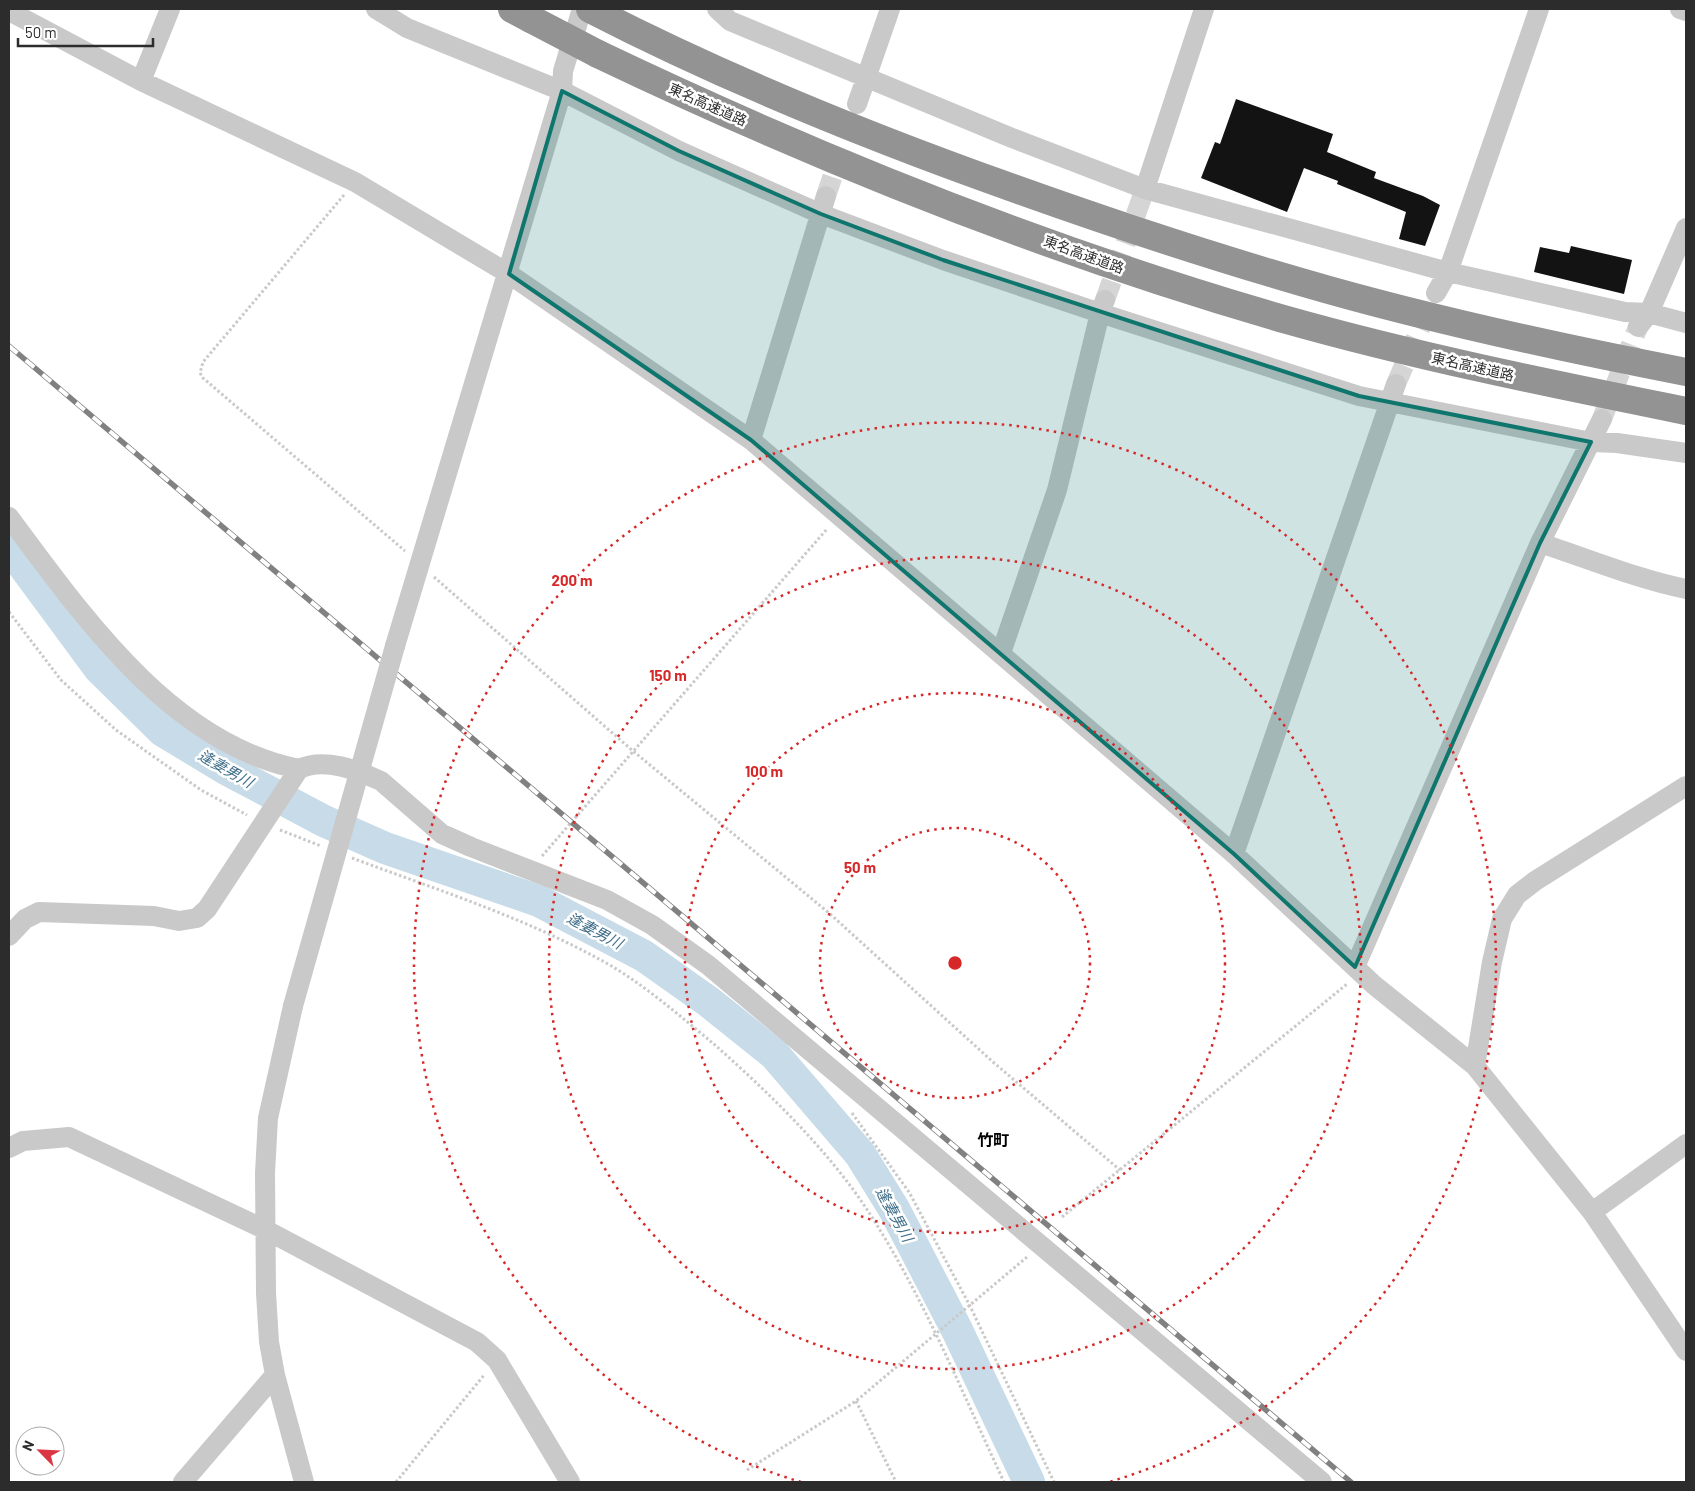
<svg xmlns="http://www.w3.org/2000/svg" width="1695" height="1491" viewBox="0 0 1695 1491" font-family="Barlow,'Noto Sans JP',sans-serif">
  <rect width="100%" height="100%" fill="#fff"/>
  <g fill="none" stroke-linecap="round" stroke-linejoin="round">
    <path stroke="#c7dce8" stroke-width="32" d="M9,546l90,122 64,63 63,38 98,52 61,27 154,53 105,55 65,46 65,52 86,100 34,55 63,121 72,152"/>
  </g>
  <path fill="#131313" d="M1236,99l97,35 -6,18 49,20 -2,6 49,18 17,9 -15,41 -26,-7 7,-27 -69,-28 1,-3 -34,-13 -17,44 -86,-34 14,-36 5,2z
    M1571,246l61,14 -8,34 -90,-22 6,-25 29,6z"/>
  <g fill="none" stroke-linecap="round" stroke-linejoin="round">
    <path stroke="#d5d5d5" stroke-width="20" stroke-dasharray="20 10" stroke-linecap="butt" d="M826,196l27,-81
      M1105,300l40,-111
      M1396,384l35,-81
      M1602,419l36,-92"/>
    <path stroke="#c9c9c9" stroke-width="3" stroke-dasharray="2.5 2.5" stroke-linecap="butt" d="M344,195l-141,167 -3,11 3,5 202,173
      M434,577l199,174 196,162 164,149 127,108
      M9,612l52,68 55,50 85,60 46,25
      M280,830l41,16
      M542,856l285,-327
      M352,858c83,31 168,58 245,100 41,21 83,58 118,87 54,48 111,103 151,163 56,85 95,182 138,274
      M852,1113l57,79 61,114 84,176
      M1062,1217l285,-233
      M856,1401l40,81
      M747,1470l109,-69 171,-144
      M396,1482l89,-108"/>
    <path stroke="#c9c9c9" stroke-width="20" d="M376,9l31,19 155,63 117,60 142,63 122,46 157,53 259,83 232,46 26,1 69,10
      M717,9l13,12 282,117 133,51 303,83 177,40 24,1 37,10
      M1680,9l6,2
      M9,11l132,70 214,101 154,92 242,166 483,414 140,131 101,81 117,146 94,139
      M141,81l29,-72
      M857,104l33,-95
      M1145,189l59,-180
      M1436,293l12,-21 91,-263
      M1638,327l11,-14 37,-85
      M751,440l75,-244
      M9,517c73,98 162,227 290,252
      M1540,543c49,16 97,36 146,46
      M395,646l167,-555 1,-20 19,-62
      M1001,653l56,-163 43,-177 5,-13
      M1234,854l162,-470
      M9,936l16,-17 14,-7 115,4 25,5 18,-3 10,-9 92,-140c25,-12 58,1 82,12l61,53 29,13 136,53 45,25 56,40 614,517
      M1355,967l185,-424 62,-124
      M293,1006l-25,112 -3,55 1,120 3,49 6,33 29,107
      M1475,1066l17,-104 10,-43 15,-24 18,-14 151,-95
      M9,1148l14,-7 46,-4 197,93 211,112 20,18 73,122
      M1592,1212l94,-68
      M183,1482l92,-107"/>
    <path stroke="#939393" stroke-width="28" d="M512,9l19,10
      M590,9c136,70 279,128 423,179 95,34 191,66 288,94 126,37 256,65 385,90
      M598,54c222,106 452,198 689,266 131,37 266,64 399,91"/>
    <defs>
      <path id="rail" d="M9,346l1342,1136"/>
    </defs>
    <use href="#rail" stroke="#818181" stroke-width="5.5"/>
    <use href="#rail" stroke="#fff" stroke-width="4" stroke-dasharray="11" stroke-linecap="butt"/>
    <path stroke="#c9c9c9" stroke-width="20" d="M293,1006l102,-360"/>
    <path stroke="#939393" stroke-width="28" d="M531,19l67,35"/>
  </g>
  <path fill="#0f766e" fill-opacity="0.2" stroke="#0f766e" stroke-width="4" stroke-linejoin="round" d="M562,91l117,60 142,63 122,46 416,136 232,46 -51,101 -185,424 -121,-113 -483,-414 -242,-166z"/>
  <g fill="none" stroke="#d62828" stroke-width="2.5" stroke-dasharray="2.5 5">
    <circle cx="955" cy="963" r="135"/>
    <circle cx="955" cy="963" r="270"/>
    <circle cx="955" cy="963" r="406"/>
    <path d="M801 1482A541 541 0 1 1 1109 1482"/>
  </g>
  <g text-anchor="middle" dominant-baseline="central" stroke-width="5" stroke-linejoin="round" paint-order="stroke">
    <g font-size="14" fill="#2c2c2c" stroke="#fff">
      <text transform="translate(708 104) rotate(24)">東名高速道路</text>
      <text transform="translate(1084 254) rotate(20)">東名高速道路</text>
      <text transform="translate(1473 366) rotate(13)">東名高速道路</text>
    </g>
    <g font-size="15" font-style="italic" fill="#3f6e89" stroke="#fff">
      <text transform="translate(226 768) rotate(30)">逢妻男川</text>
      <text transform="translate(595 930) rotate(28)">逢妻男川</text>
      <text transform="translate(895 1214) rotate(61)">逢妻男川</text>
    </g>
    <g font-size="16" font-weight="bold" fill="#000" stroke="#fff">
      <text x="993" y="1139">竹町</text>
    </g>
  </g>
  <circle cx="955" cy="963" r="8" fill="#d62828" stroke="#fff" stroke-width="2.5"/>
  <g font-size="15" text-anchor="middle" font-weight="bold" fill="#d62828" stroke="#fff" stroke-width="5" stroke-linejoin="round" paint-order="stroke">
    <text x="572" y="586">200 m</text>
    <text x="668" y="681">150 m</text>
    <text x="764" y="777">100 m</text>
    <text x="860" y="873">50 m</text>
  </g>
  <rect width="1695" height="1491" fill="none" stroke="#2c2c2c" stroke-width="20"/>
  <g transform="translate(40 1451) rotate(294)"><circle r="24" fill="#ffffff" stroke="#ababab"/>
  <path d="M0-4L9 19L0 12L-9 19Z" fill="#db3645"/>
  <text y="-8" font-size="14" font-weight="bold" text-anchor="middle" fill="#2c2c2c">N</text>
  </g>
  <path d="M18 38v8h135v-8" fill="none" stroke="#2c2c2c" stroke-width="2.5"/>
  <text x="25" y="38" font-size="15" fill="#2c2c2c" stroke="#ffffff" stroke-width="4" paint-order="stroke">50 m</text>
</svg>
